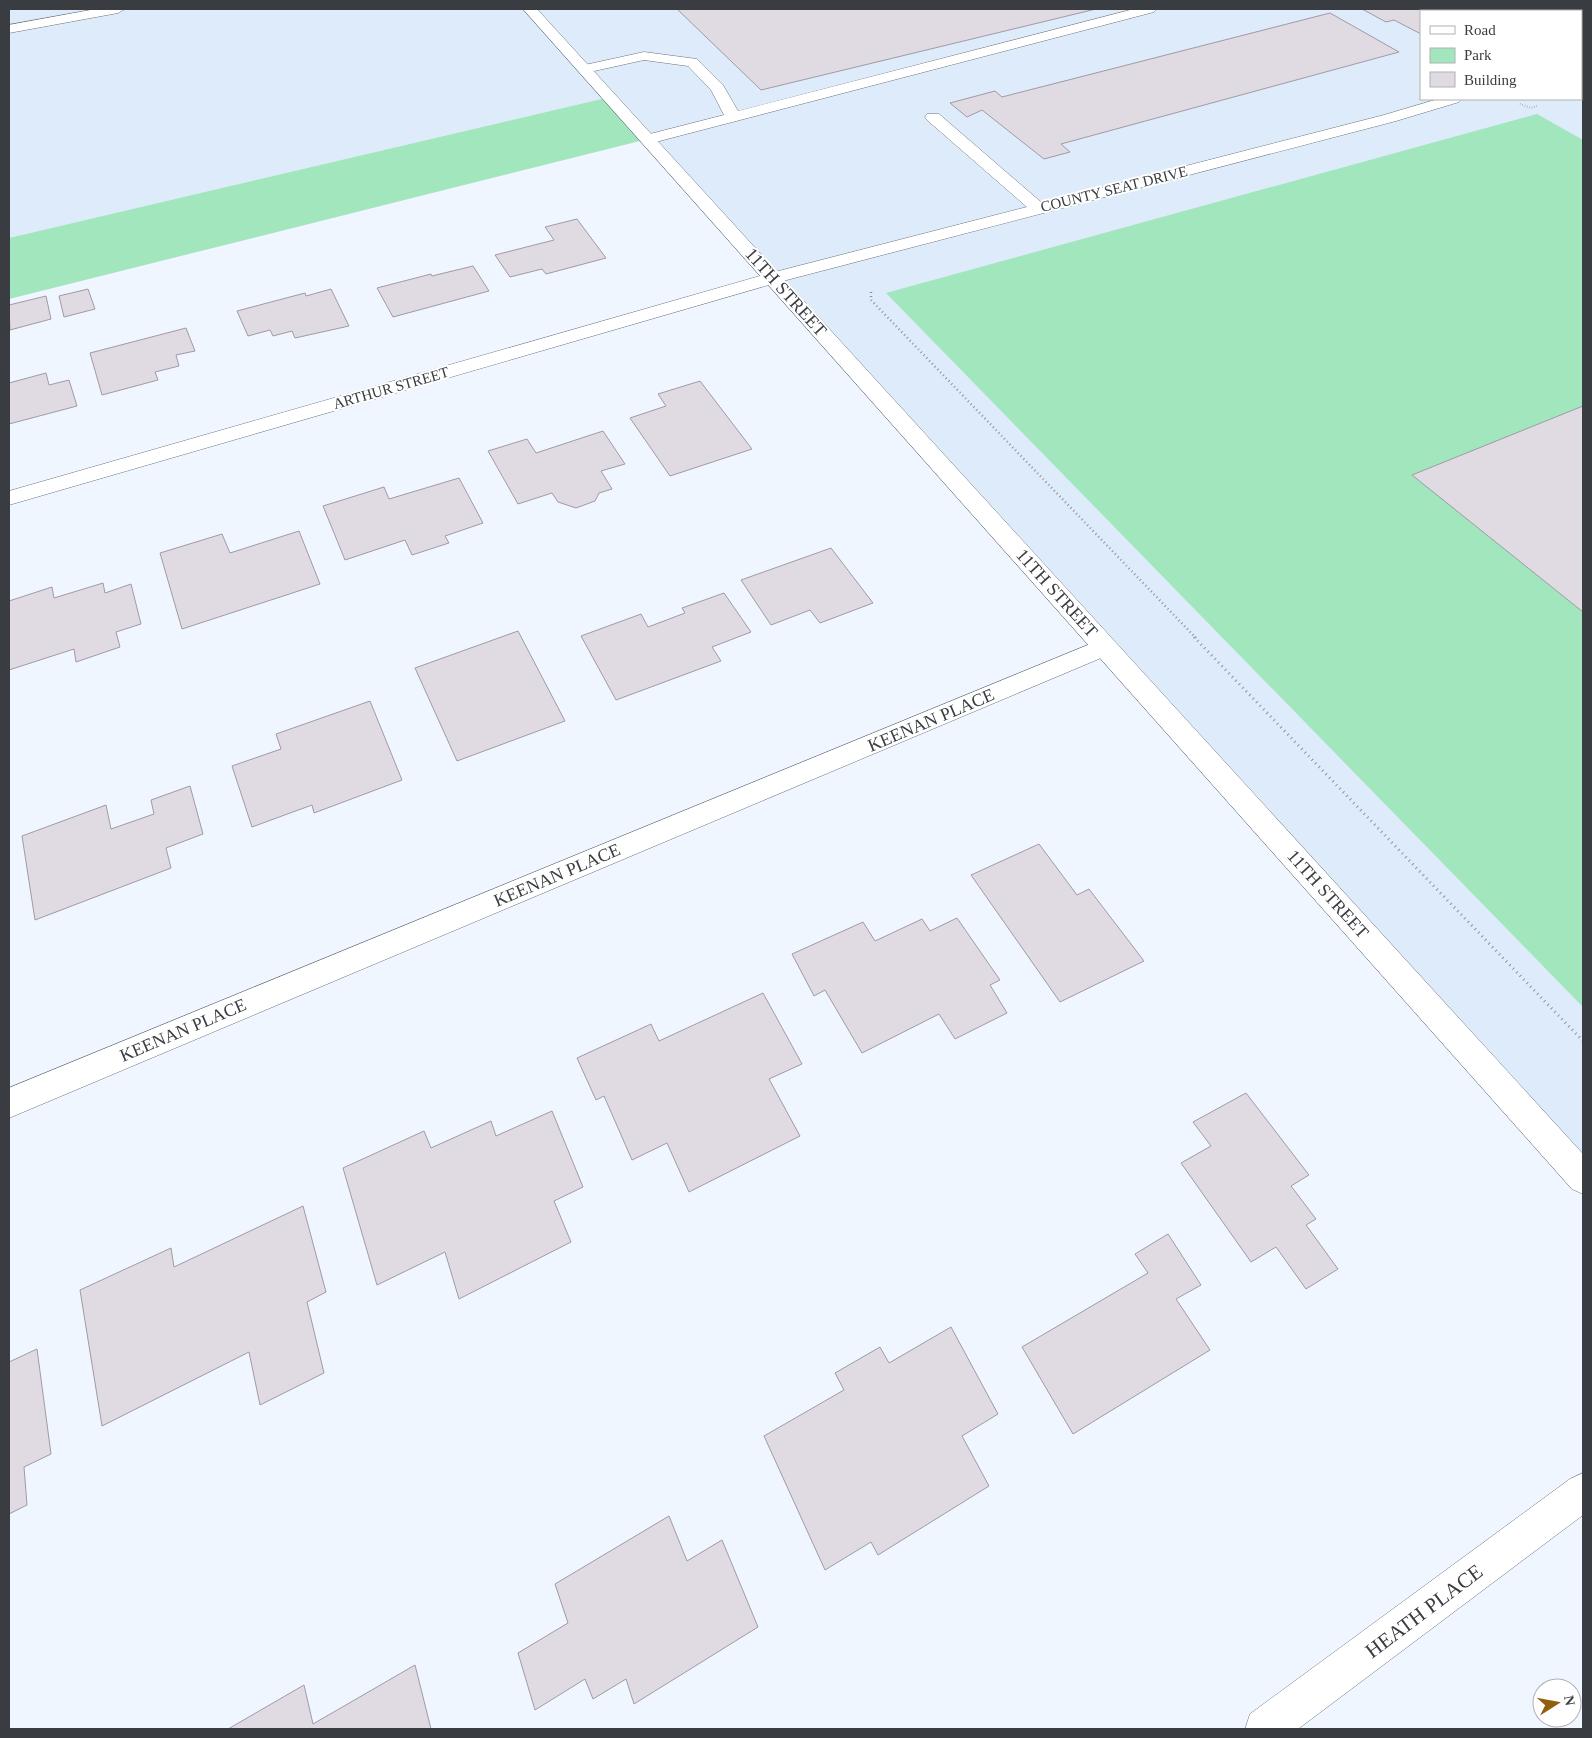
<svg xmlns="http://www.w3.org/2000/svg" width="1592" height="1738" viewBox="0 0 1592 1738" font-family="Georgia,serif">
  <rect width="100%" height="100%" fill="#eff6ff"/>
  <path fill="#deebfa" fill-rule="evenodd" d="M9,9h1574v1169l-973,-1081 -601,141zM1421,11h160v88h-160z"/>
  <path fill="#a1e6bc" d="M610,97l38,42 -639,160v-61z
    M1537,114l46,26v867l-697,-714z"/>
  <path fill="#e0dae3" stroke="#a09aa3" d="M677,9h419l-335,81z
    M1362,9h71l4,2h-16v23l-27,-14 -8,2z
    M1330,13l69,39 -338,92 9,8 -26,7 -62,-49 -15,7 -17,-14 45,-12 7,6z
    M577,219l29,39 -60,16 -4,-5 -32,8 -15,-22 59,-15 -9,-13z
    M473,266l16,25 -96,26 -16,-29 54,-14 1,2z
    M88,289l7,20 -31,8 -5,-21z
    M331,289l18,37 -54,12 -3,-7 -19,5 -3,-6 -22,6 -11,-25 68,-18 1,3z
    M46,296l5,23 -41,11 -1,-25z
    M186,328l9,23 -19,4 3,11 -24,6 3,8 -56,15 -12,-42z
    M46,373l3,12 20,-5 8,26 -68,18v-41z
    M700,381l52,68 -82,27 -40,-58 36,-12 -8,-12z
    M1583,406v206l-171,-137z
    M603,431l22,33 -24,7 11,18 -13,4 -4,8 -19,7 -18,-6 -6,-9 -34,11 -30,-53 39,-12 9,14z
    M459,478l24,45 -38,13 4,7 -37,12 -7,-15 -60,20 -22,-54 61,-19 5,12z
    M299,531l21,53 -138,45 -22,-76 62,-19 8,19z
    M831,548l42,55 -53,20 -10,-13 -39,15 -30,-45z
    M103,583l2,10 26,-9 10,40 -25,8 4,15 -44,15 -2,-13 -65,21v-69l43,-14 2,11z
    M724,593l27,39 -39,15 9,14 -105,39 -35,-64 60,-22 7,13 37,-14 -3,-5z
    M518,631l47,90 -108,40 -42,-93z
    M370,701l32,79 -88,33 -2,-8 -60,22 -20,-61 49,-17 -5,-15z
    M190,786l13,48 -37,14 5,20 -136,52 -13,-84 84,-31 5,24 43,-15 -3,-14z
    M1039,844l38,51 12,-6 55,72 -84,41 -89,-127z
    M957,918l43,62 -10,5 17,28 -52,26 -16,-25 -77,39 -37,-63 -11,6 -22,-42 71,-32 12,19 47,-22 8,12z
    M763,993l39,71 -33,15 31,57 -111,56 -22,-49 -35,17 -28,-64 -8,4 -19,-42 74,-34 8,17z
    M1246,1093l63,82 -18,11 25,33 -10,6 32,44 -32,20 -30,-42 -25,15 -70,-99 30,-17 -18,-24z
    M552,1111l31,76 -29,14 17,41 -112,57 -14,-47 -68,33 -34,-117 81,-37 7,17 60,-27 5,15z
    M303,1206l23,86 -19,10 17,71 -64,32 -11,-53 -147,74 -22,-136 91,-42 3,19z
    M1168,1234l33,51 -25,14 34,51 -137,84 -51,-87 126,-74 -13,-19z
    M951,1327l47,87 -36,22 27,50 -111,69 -7,-13 -46,28 -61,-134 80,-46 -9,-17 45,-26 9,16z
    M37,1349l14,105 -27,13 3,38 -18,9v-152z
    M669,1516l18,45 35,-21 36,87 -124,77 -8,-25 -33,20 -8,-20 -50,31 -17,-57 50,-30 -13,-39z
    M415,1665l16,64h-203l76,-44 9,39z"/>
  <g fill="none" stroke-linecap="round" stroke-linejoin="round">
    <defs>
      <path id="minor" d="M96,9h29l-7,4 -109,20v-8z
        M1134,9h22l-2,3 -506,132 -6,-2 -2,-3 2,-3 82,-21 -13,-25 -23,-24 -44,-6 -59,13 -5,-1 -2,-3 2,-3 64,-14 53,7 26,26 15,26z
        M1581,57h2v9h-2z
        M1438,99h24l-3,3 -63,19 -617,161 -770,223v-14l758,-217 260,-67 -100,-87 -2,-3 2,-3h12l103,89 342,-88z
        M1105,638l8,3 4,6 -4,6 -1104,465v-30z
        M1583,1473v42l-285,214h-53l5,-15 320,-235z"/>
      <path id="major" d="M523,9h14l1046,1145v40l-11,-5z"/>
    </defs>
    <use href="#minor" stroke="#6b727a" stroke-width="1"/>
    <use href="#major" stroke="#6b727a" stroke-width="1"/>
    <path stroke="#8f949b" stroke-width="2" stroke-dasharray="0.5 2" stroke-linecap="butt" d="M1520,104l11,4 6,-2"/>
    <path stroke="#8f949b" stroke-width="2.5" stroke-dasharray="1 3" stroke-linecap="butt" d="M871,292v8l325,338"/>
    <path stroke="#8f949b" stroke-width="3" stroke-dasharray="1 4" stroke-linecap="butt" d="M1194,637l389,404"/>
    <use href="#minor" fill="#fff" fill-rule="evenodd"/>
    <use href="#major" fill="#fff" fill-rule="evenodd"/>
  </g>
  <g text-anchor="middle" dominant-baseline="central" stroke-width="4" stroke-linejoin="round" paint-order="stroke">
    <g font-size="15" fill="#393c40" stroke="#fff">
      <text transform="translate(1114 189) rotate(-14)">COUNTY SEAT DRIVE</text>
      <text transform="translate(391 388) rotate(-16)">ARTHUR STREET</text>
    </g>
    <g font-size="18" fill="#393c40" stroke="#fff">
      <text transform="translate(786 292) rotate(48)">11TH STREET</text>
      <text transform="translate(1057 593) rotate(48)">11TH STREET</text>
      <text transform="translate(931 720) rotate(-23)">KEENAN PLACE</text>
      <text transform="translate(557 875) rotate(-23)">KEENAN PLACE</text>
      <text transform="translate(1328 894) rotate(48)">11TH STREET</text>
      <text transform="translate(183 1030) rotate(-23)">KEENAN PLACE</text>
    </g>
    <g font-size="21" fill="#393c40" stroke="#fff">
      <text transform="translate(1424 1611) rotate(-37)">HEATH PLACE</text>
    </g>
  </g>
  <rect width="1592" height="1738" fill="none" stroke="#393c40" stroke-width="20"/>
  <rect x="1420" y="10" width="162" height="90" fill="#ffffff" stroke="#b0b1b3"/>
  <rect x="1430" y="26" width="25" height="8" fill="#ffffff" stroke="#b0b1b3"/>
  <text x="1464" y="35" font-size="15" fill="#393c40">Road</text>
  <rect x="1430" y="48" width="25" height="15" fill="#a1e6bc" stroke="#b0b1b3"/>
  <text x="1464" y="60" font-size="15" fill="#393c40">Park</text>
  <rect x="1430" y="72" width="25" height="15" fill="#e0dae3" stroke="#b0b1b3"/>
  <text x="1464" y="85" font-size="15" fill="#393c40">Building</text>
  <g transform="translate(1557 1703) rotate(79)"><circle r="24" fill="#ffffff" stroke="#b0b1b3"/>
  <path d="M0-4L9 19L0 12L-9 19Z" fill="#905e0d"/>
  <text y="-8" font-size="14" font-weight="bold" text-anchor="middle" fill="#393c40">N</text>
  </g>
</svg>
